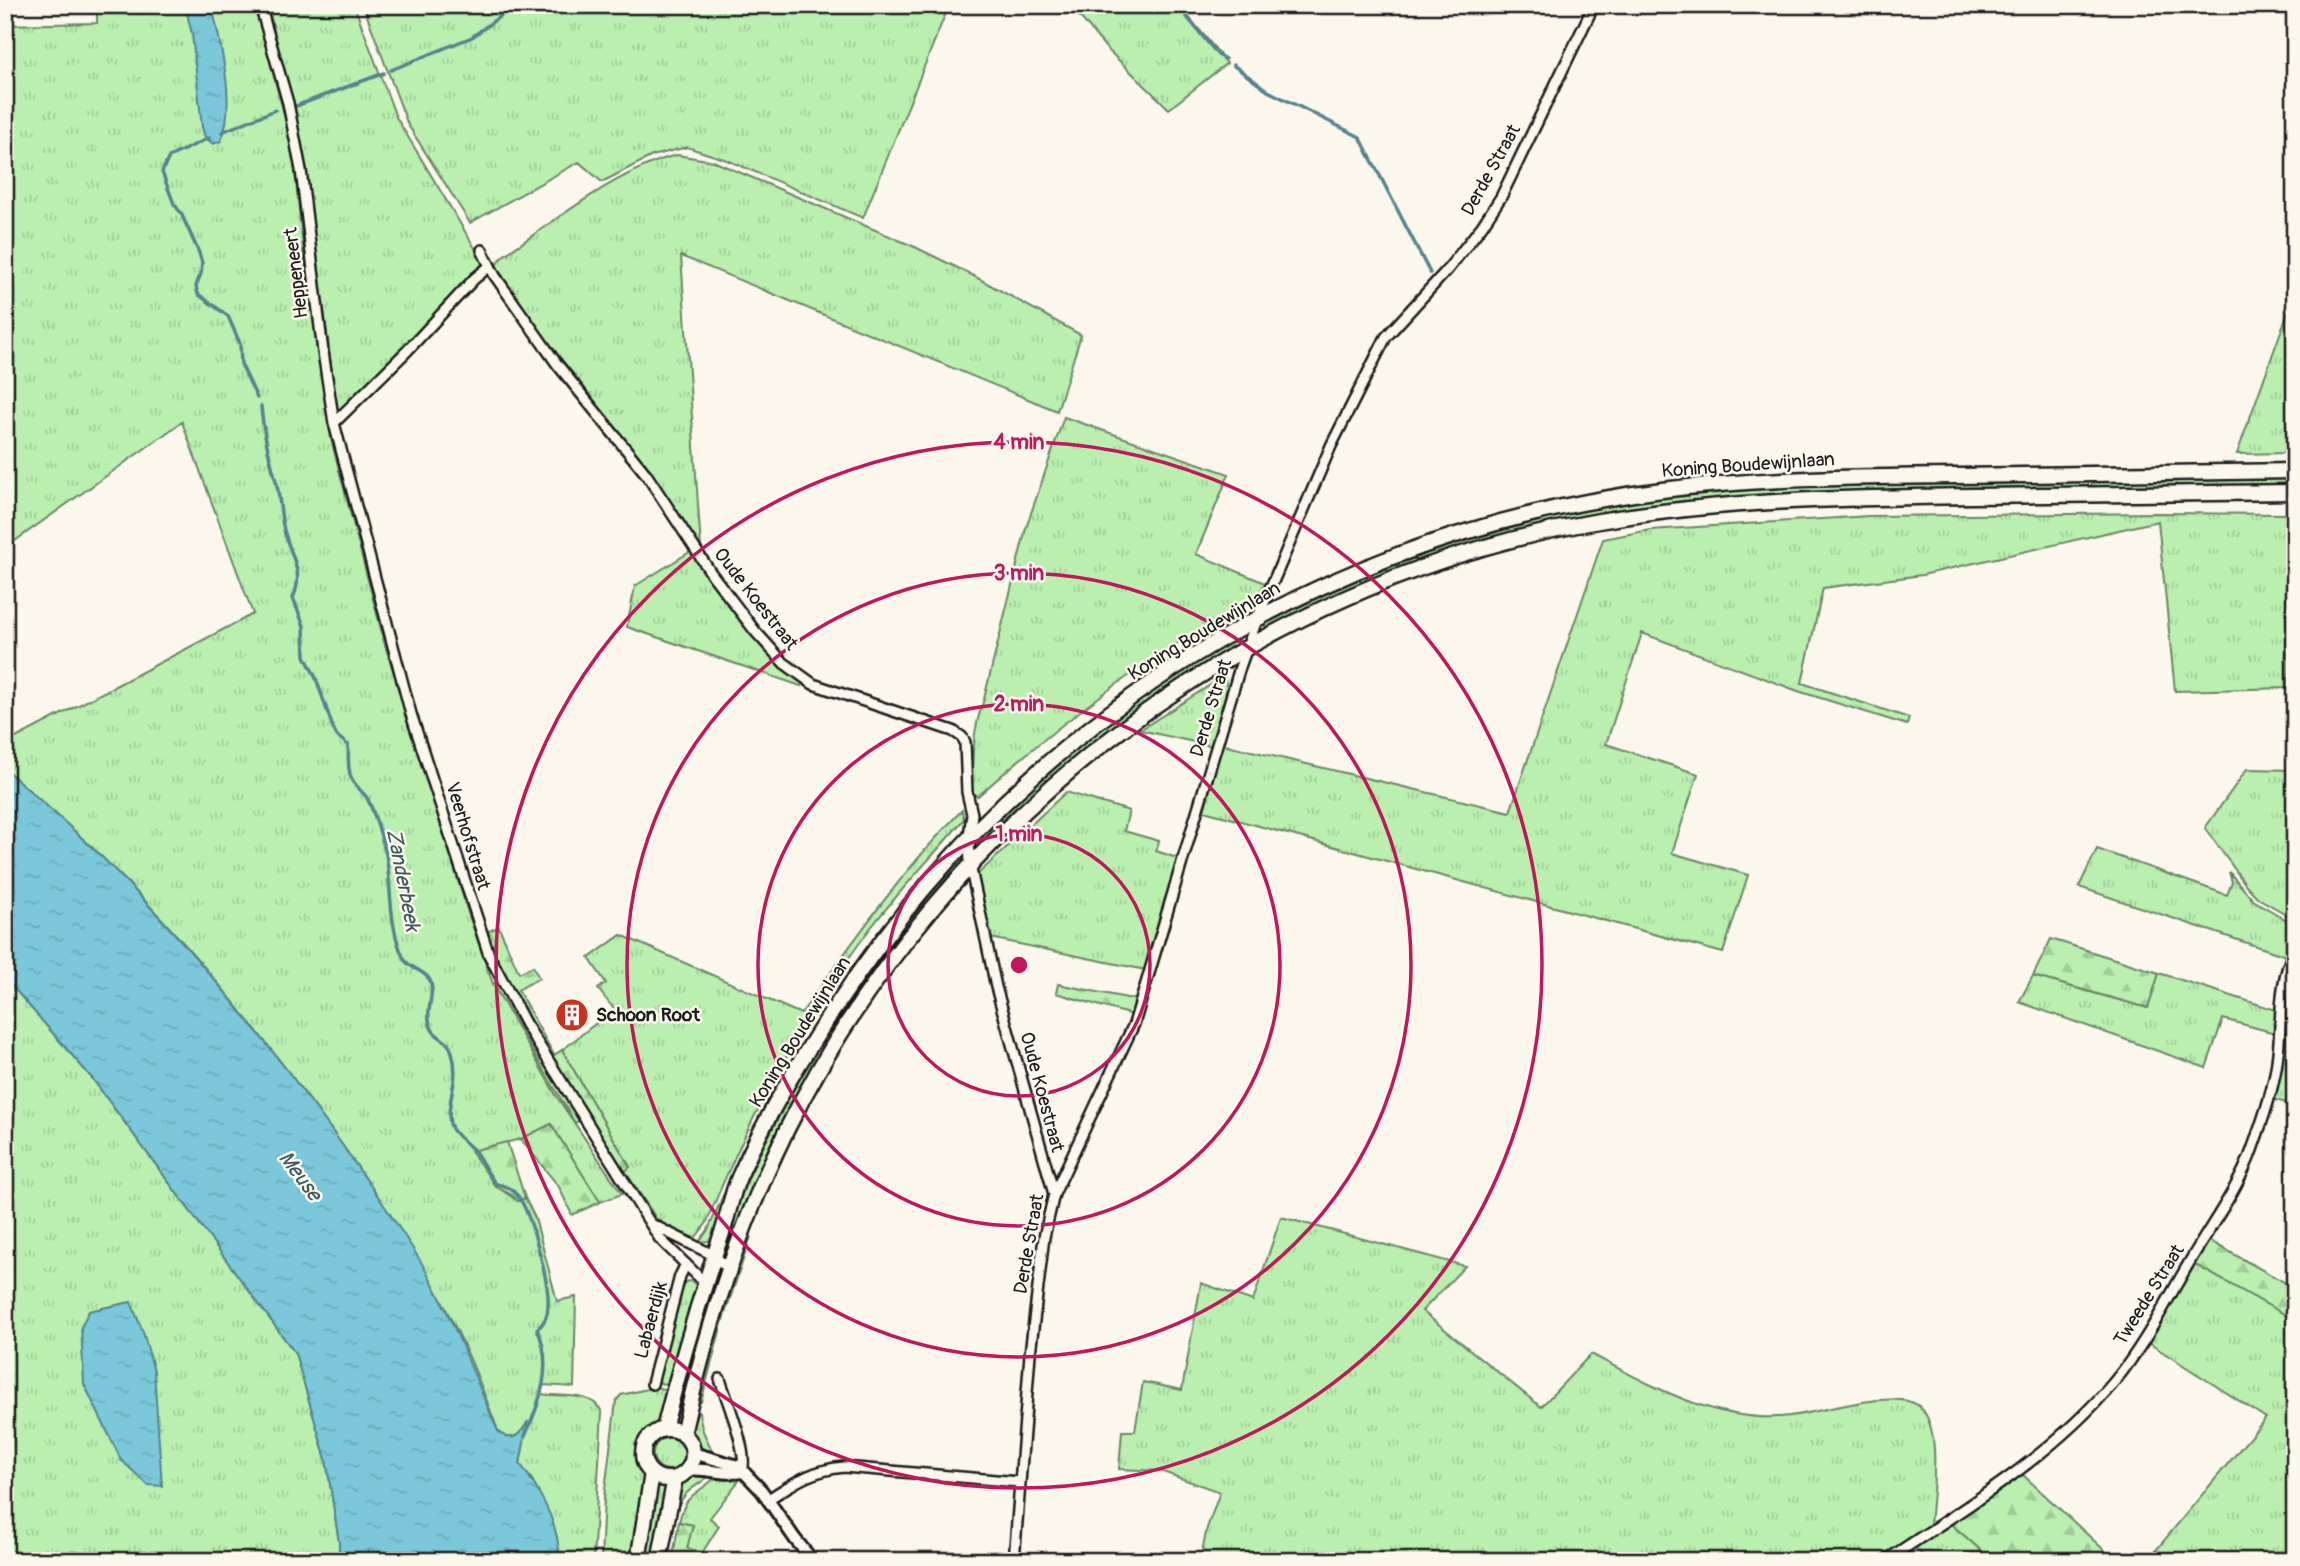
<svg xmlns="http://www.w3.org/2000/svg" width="2300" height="1566" viewBox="0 0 2300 1566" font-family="Pangolin,sans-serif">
  <defs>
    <pattern id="grass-tufts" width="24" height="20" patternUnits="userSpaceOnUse" patternTransform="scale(1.75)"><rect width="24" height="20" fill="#baefb0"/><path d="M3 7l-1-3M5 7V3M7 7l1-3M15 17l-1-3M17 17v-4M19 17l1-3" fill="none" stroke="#9fcc97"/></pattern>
    <pattern id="forest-firs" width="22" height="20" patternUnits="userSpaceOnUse" patternTransform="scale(1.75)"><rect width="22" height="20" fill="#baefb0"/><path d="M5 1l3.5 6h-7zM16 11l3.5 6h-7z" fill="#9fcc97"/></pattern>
    <pattern id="water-ripples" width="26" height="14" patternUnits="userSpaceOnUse" patternTransform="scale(1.75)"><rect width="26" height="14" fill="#7ac8d9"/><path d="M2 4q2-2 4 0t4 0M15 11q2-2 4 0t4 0" fill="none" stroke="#69abba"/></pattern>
  </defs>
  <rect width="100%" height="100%" fill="#fbf7ec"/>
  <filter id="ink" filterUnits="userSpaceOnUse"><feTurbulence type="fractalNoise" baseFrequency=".0143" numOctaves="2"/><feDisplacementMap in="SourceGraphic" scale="14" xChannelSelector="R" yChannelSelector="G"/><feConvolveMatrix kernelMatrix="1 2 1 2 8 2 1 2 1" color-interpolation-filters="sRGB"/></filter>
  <g filter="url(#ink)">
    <path fill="url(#grass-tufts)" stroke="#6b8666" stroke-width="2" d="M97,5h158l37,139 11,104 28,191 54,206 84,271 24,68 64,113 65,97 -22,8 -49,-78 -30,15 -50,12 32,40 15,10 7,-3 10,20 22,83 19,-4 -2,90 -30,-2 -4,9c19,3 55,-3 62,19l-9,148h-34v-10l-26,-70 -13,-17 7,-41c-7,13 -17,20 -29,8 -14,-38 -28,-76 -47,-112 -32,-64 -72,-122 -113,-180 -69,-96 -143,-190 -227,-273 -34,-34 -70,-65 -106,-97v-35l7,6 241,-126 -71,-192 -177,126v-523l92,-2z
      M268,5h86l42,112 88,146 -73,78 -74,71 -32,-251z
      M363,5h586l-86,213 -136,-58 -40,-13 -35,9 -50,26 -23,-20 -109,61 -62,-98z
      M1070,5h109l48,58 -58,46 -63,-61z
      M677,155l36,6 202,86 57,28 109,60 -24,76 -376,-155 20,292 -53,-80 -124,-156 -28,-47 7,-9c51,-34 114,-86 174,-101z
      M2295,292v133l-6,28 -52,1z
      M1064,417l165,57 -33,80 69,29c-10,22 -39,31 -59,43 -81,48 -158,107 -228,170l-6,-2c0,-36 0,-62 12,-95l42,-171z
      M2289,477l-1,10 -228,3 -475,29 -264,85 -50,24 -6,-2v-3c87,-45 179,-83 276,-105 137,-30 275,-33 415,-36 111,-2 222,-3 333,-5z
      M2158,513l129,1 1,174 -113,3 -17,-170 -236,54 -99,13 -21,95 107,35 -2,7 -109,-34 -156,-58 -36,111 92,30 -26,79 76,22 -25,78 -519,-142 18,-67 288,68 93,-273 47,-9 219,-14z
      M693,550l111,133 -3,3 -174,-59 8,-41z
      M1237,638l4,5 -3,4c-92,54 -175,118 -252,194h-6l-2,-3 74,-73 94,-72z
      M1221,678l4,1 2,9 -15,58 -72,-16z
      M2247,769l48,1v149l-37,-21 -12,-13 -41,-57z
      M1066,792l63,19 -5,20 35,10 -3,10 24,8 -34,111 -156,-32 -12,-64z
      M962,810l2,9c-32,38 -68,75 -98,115 -65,89 -119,187 -160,290l-11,14 -26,-10 -13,-10 -31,-47 5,-4 -68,-117 52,-41 -16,-20 8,-6 -17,-25 32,-23 180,79c51,-71 100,-142 161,-204z
      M2097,849l130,46 5,-13 -3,-10 24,28 42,25v16l-9,15 -207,-69z
      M961,858l3,6 -34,39 -62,79 -144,276 -5,-5 31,-80 61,-119 84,-123z
      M2295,961v145l-22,-7 10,-36 4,-72z
      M2159,973l117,37 -1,23 -52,-14 -17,49 -187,-66 14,-26 115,32z
      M5,978l86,99 204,276 31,106 13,83v19h-334z
      M737,1164l3,2 -23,67 -9,8 -9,1 9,-12z
      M1281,1217l184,49 -43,45 119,96 50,-53c61,32 128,71 199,62 30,-3 108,-29 130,-9 23,22 12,89 10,119l-54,35h-676l7,-33 13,-36 -60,-21 -41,-2 3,-38h13l8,-49 39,8 19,-107 52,18z
      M749,1235l2,1 -28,84 -22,82 -4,2 -1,-9 5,-5 15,-57z
      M2194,1264l101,56v241h-148l119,-143 -119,-76z
      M691,1281l5,4v10l-25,90 -11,-2 -2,-4 23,-92 4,-5z
      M656,1387l14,4 -8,28 -16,15 -7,14 -1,12 8,18 -11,83h-34l3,-63 12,-97 5,-6z
      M693,1408l6,4 3,17 12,26c-23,-9 -25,-24 -21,-47z
      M653 1454a16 16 0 1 1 32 0a16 16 0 1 1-32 0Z
      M711,1473c-7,10 -19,13 -26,22 -14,16 -14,46 -17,66h-5l17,-78 14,-9z
      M724,1475l16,4 -30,39 9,8 -17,27 -16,-5 7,-23 -14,-3c6,-25 12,-25 30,-39 6,-5 7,-7 15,-8z
      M657,1484l10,1 -12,76h-10z
      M1949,1522l44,39h-66l-13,-15z"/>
    <path fill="url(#forest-firs)" stroke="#6b8666" stroke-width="2" d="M499,927l20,46 14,-7 6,12 -21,12 36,65 8,-5 68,117 -5,4 -37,-55 -13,7 -82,-139 12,-7 -19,-45z
      M2051,939l108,34 -11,35 -115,-32z
      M1058,984l79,16 -5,15 -76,-22z
      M551,1124l49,78 -28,13 -13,-28 -38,-48z
      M507,1142l18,56 -7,3 -6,-6 -16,-8 -25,-36z
      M2208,1240l87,48v32l-101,-56z
      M2022,1474l94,87h-123l-44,-39z
      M679,1522l14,3 -6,23 15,5 -3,8h-27z"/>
    <path fill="url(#water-ripples)" stroke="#54838d" stroke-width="2" d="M185,5h27c8,40 25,98 9,136l-8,3 -8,-7 -3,-10 -10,-93z
      M5,769c36,32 72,63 106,97 83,84 158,177 227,273 29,42 60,84 86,128 30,53 50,109 74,164 14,14 23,3 30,-10l-8,43c20,27 41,62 39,97h-220v-19l-13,-83 -31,-106 -204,-276 -86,-99z
      M131,1302l12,30 11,39 8,115 -14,-1 -27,-25 -37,-76 -3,-57 8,-16z"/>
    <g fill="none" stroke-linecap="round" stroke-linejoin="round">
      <path stroke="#54838d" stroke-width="3.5" d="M1177,5l41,50 7,4
        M1233,65l35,26 92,46 70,136
        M391,70l81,-33 43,-32
        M296,106l88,-33
        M222,132l53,-22
        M209,138l-40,19 -7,15 12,32 7,9 18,40 3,10 -1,10 -5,13 2,8 30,22 12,28 1,20 16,34
        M261,406c2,27 8,50 15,75 4,16 4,33 8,49 6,26 21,41 9,68l11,28 1,30 11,22 17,50 4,8 11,9c1,10 -1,23 3,32 3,8 11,14 16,21 6,10 16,44 19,56 6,34 2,72 18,105 5,10 24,12 27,24 3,11 -4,25 -2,37 3,20 18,15 23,32 6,22 1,32 -2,53 -5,30 11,30 26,48 7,10 12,22 20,31 7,1 15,4 20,10 14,13 34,91 32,111 0,10 -3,18 -11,24 17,35 3,74 -12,107"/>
      <defs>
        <path id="minor" d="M260,5l28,98 13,67 22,182 11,71 77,291 78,241 36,68 135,216 44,43
          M482,250l13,26 62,88 89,110 65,99 44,58 29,32 29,21 140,47 9,6 3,5 2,50 5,22 -3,22 1,29 26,122 58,207
          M334,423l73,-72 67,-72 16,-13
          M653,1225l60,30 16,14
          M720,1379c7,22 29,74 22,93
          M652,1384l28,-108 6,-12
          M767,1500c27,-17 44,-30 77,-33l175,15
          M1014,1561l16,-207 14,-117 10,-43 80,-170 106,-357 18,-50 73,-171 55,-109 62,-68 34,-43 19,-29 93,-192
          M1885,1561c81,-54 166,-104 229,-179 31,-37 54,-84 79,-126 19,-32 47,-71 59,-106 11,-31 23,-64 26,-97 4,-36 0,-71 17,-104"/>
        <path id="tertiary" d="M693,1453l45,13 24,25 33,48 18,22
          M687,1470c19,-3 37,6 55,2"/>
        <path id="primary" d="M664,1429c17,-68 37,-135 60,-202 5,-16 8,-34 15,-50 27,-61 62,-119 99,-174 190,-286 483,-469 824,-513 98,-12 197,-13 295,-14 113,-2 225,-3 338,-5
          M643 1454a25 25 0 1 1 50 0a25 25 0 1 1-50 0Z
          M683,1434c23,-105 57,-209 104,-305 155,-313 467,-549 812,-608 123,-21 248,-23 373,-25 108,-1 215,-3 323,-4
          M638,1561l14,-88
          M659,1561l16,-83"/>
      </defs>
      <use href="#minor" stroke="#1c1c1c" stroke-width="14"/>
      <use href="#tertiary" stroke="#1c1c1c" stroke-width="16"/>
      <use href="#primary" stroke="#1c1c1c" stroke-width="19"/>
      <use href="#minor" stroke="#fbf7ec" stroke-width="9"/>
      <use href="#tertiary" stroke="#fbf7ec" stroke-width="10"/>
      <use href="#primary" stroke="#fbf7ec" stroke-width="14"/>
    </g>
  </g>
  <g fill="none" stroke="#c2185b" stroke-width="3.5">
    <circle cx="1019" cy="965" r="131"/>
    <circle cx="1019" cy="965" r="261"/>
    <circle cx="1019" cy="965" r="392"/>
    <circle cx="1019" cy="965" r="523"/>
  </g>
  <defs>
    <symbol id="building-disc" viewBox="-11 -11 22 22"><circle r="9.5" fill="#c8321e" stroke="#fbf7ec"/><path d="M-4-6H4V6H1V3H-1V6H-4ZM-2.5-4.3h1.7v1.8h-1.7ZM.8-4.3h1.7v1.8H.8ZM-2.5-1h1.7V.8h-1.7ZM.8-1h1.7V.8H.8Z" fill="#fff"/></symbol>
  </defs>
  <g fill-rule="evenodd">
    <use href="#building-disc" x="553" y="996" width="38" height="38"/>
  </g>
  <g text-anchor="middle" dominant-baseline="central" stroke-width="5" stroke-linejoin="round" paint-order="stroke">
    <g font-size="19" fill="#1c1c1c" stroke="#fbf7ec">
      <text transform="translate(1491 170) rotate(-61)">Derde Straat</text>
      <text transform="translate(296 273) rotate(-97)">Heppeneert</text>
      <text transform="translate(1748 465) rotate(-4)">Koning Boudewijnlaan</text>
      <text transform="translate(756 599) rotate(52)">Oude Koestraat</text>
      <text transform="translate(1204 631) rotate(-31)">Koning Boudewijnlaan</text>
      <text transform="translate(1211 708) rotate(-73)">Derde Straat</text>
      <text transform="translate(468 836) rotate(73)">Veerhofstraat</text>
      <text transform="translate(800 1032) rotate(-58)">Koning Boudewijnlaan</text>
      <text transform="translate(1042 1092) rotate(75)">Oude Koestraat</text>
      <text transform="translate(1029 1244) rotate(-80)">Derde Straat</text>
      <text transform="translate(2149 1295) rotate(-58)">Tweede Straat</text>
      <text transform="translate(651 1320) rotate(-75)">Labaerdijk</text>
    </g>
    <g font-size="19" font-weight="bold" fill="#1c1c1c" stroke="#fbf7ec" text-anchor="start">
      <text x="596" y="1015">Schoon Root</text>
    </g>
    <g font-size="21" font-style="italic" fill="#3d585e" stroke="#fbf7ec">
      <text transform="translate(403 880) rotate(79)">Zanderbeek</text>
      <text transform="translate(300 1176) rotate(53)">Meuse</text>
    </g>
  </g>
  <circle cx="1019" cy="965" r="10" fill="#c2185b" stroke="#fbf7ec" stroke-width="3.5"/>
  <g font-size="21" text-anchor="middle" font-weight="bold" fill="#c2185b" stroke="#fbf7ec" stroke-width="5" stroke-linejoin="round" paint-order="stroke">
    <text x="1019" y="449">4 min</text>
    <text x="1019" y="580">3 min</text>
    <text x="1019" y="711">2 min</text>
    <text x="1019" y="841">1 min</text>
  </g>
  <rect width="2300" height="1566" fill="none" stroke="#fbf7ec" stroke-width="28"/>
  <rect x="14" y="14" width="2272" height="1538" fill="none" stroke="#1c1c1c" stroke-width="2.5" filter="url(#ink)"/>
</svg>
